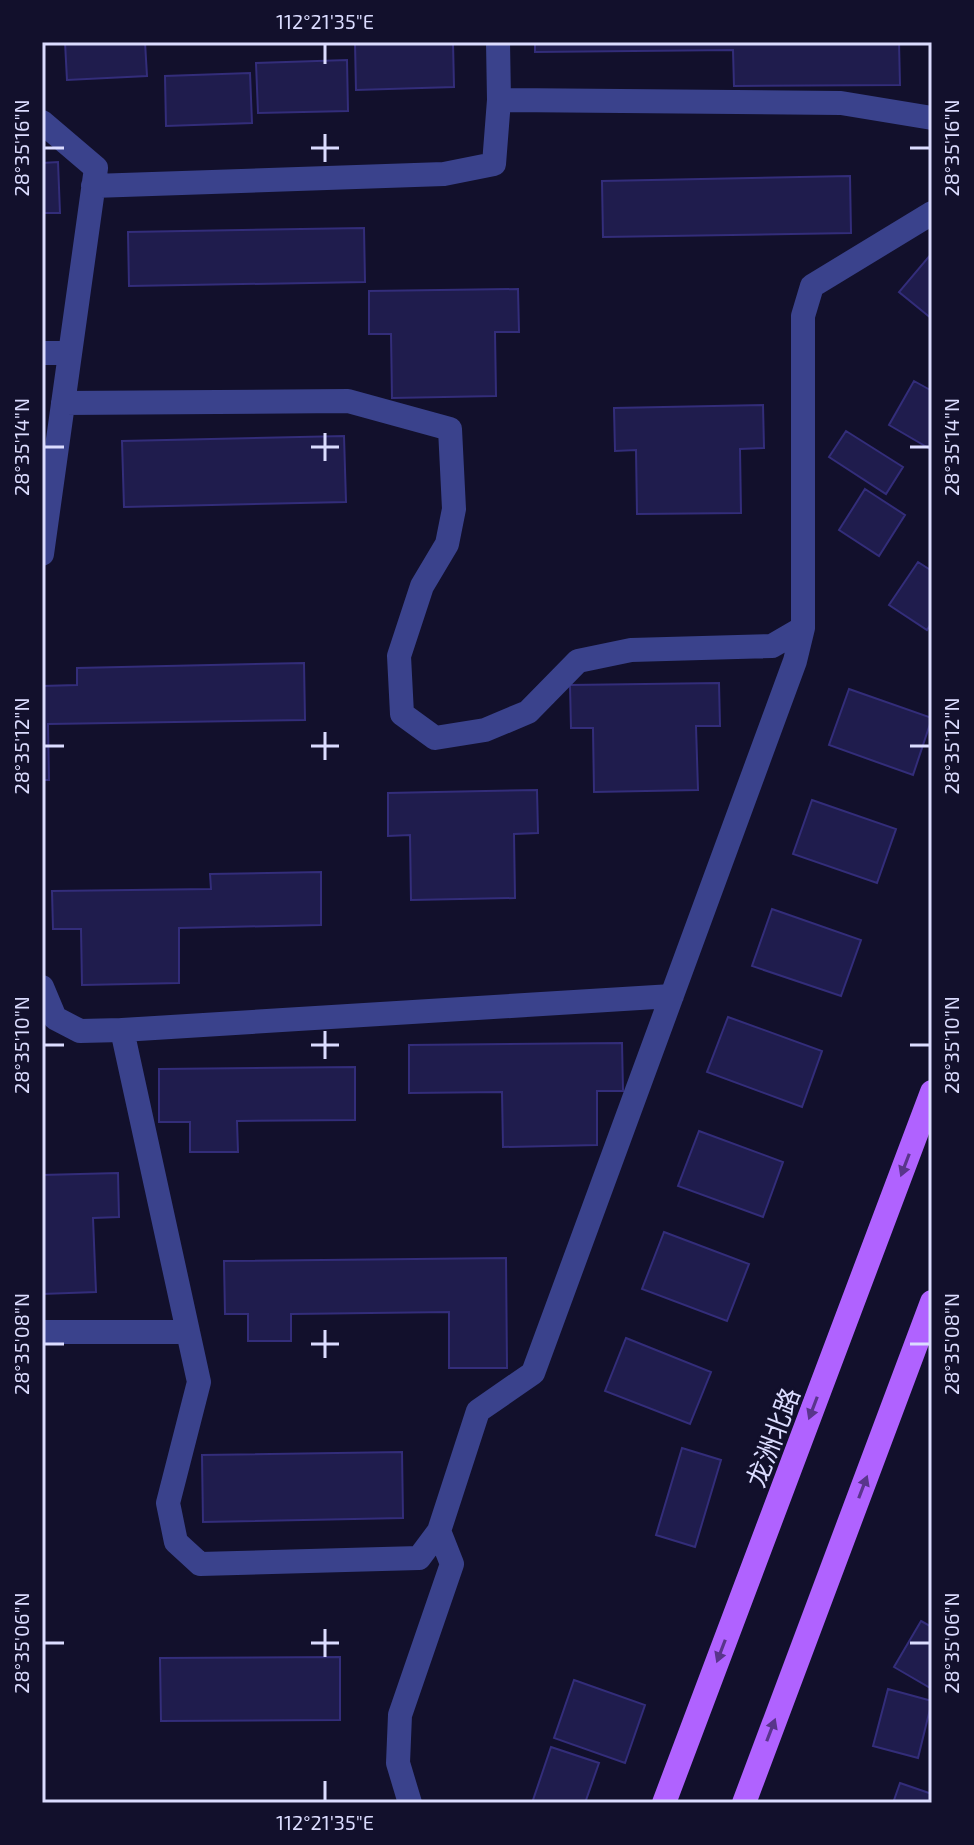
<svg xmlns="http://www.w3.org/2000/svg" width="974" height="1845" viewBox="0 0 974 1845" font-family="'Exo 2','Noto Sans SC',sans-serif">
  <rect width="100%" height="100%" fill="#12102c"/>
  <path fill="#1f1c4d" stroke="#332d7a" stroke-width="2" d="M65,42h80l2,34 -80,4z
    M355,42h98l1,45 -98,3z
    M535,42h364l1,43 -166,1 -1,-36 -198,2z
    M347,60l1,51 -90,2 -2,-50z
    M250,73l2,50 -86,3 -1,-50z
    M58,162l2,51h-18v-50z
    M850,176l1,57 -248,4 -1,-56z
    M364,228l1,54 -236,4 -1,-54z
    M932,253v66l-33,-27z
    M518,289l1,43h-24l1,64 -104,2 -1,-64h-22v-43z
    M914,381l18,10v59l-43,-25z
    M763,405l1,43 -24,1 1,64 -104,1 -1,-64 -21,1 -1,-43z
    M846,431l57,36 -17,27 -57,-37z
    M344,436l2,66 -222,5 -2,-66z
    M865,489l40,26 -26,41 -40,-26z
    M918,562l14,9v51l-5,8 -38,-25z
    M304,663l1,57 -257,4 1,56h-7v-94l35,-1v-17z
    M719,683l1,43h-24l2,64 -104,2 -1,-64h-22l-1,-43z
    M849,689l83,29 -19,57 -84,-30z
    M537,790l1,43 -24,1 1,64 -104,2 -1,-65 -22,1v-43z
    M812,800l84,29 -19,54 -84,-29z
    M321,872v53l-142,3v55l-97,2 -1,-56h-28l-1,-38 159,-2 -1,-15z
    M772,909l89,31 -20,56 -89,-30z
    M728,1017l94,34 -20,56 -95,-35z
    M622,1043l1,48h-26v54l-94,2 -1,-55 -93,1v-48z
    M355,1067v53l-118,1 1,31h-48v-30h-31v-53z
    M699,1131l84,31 -20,55 -85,-31z
    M118,1173l1,44 -26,1 3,74 -54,2v-119z
    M664,1232l85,32 -22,57 -85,-32z
    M506,1258l1,110h-58v-56l-158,2v27h-43v-27h-23l-1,-53z
    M626,1338l85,34 -21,52 -85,-33z
    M682,1448l39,12 -26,87 -39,-12z
    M402,1452l1,66 -200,4 -1,-67z
    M921,1621l11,6v62l-38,-22z
    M340,1657v63l-179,1 -1,-63z
    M574,1680l71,25 -20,58 -71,-25z
    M888,1689l44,12 -14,57 -45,-12z
    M551,1747l48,16 -14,40h-53z
    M900,1783l32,11v9h-39z"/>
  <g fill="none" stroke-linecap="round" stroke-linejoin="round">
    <path stroke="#3a428c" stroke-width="24" d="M498,42l1,58 342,3 91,15
      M42,122l54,46 -54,386
      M93,186l351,-12 50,-10 5,-64
      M42,353h28
      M63,403l285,-2 102,28 4,80 -7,35 -25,42 -23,70 3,58 33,24 50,-8 43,-18 50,-51 53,-11 141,-4 31,-18
      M42,987l13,31 25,13 42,-1
      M672,996l-550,34 77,352 -31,121 8,39 24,22 219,-6 20,-27 39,-120 55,-38 262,-712 8,-33v-312l9,-30 120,-73
      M42,1332h146
      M410,1803l-12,-40 2,-48 52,-151 -13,-33"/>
    <path stroke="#b062ff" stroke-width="24" d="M664,1803l268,-711
      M744,1803l188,-501"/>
  </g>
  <defs><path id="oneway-solid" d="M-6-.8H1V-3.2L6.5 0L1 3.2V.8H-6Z" transform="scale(2)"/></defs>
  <g fill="#59358b">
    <use href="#oneway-solid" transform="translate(905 1165) rotate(111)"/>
    <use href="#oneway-solid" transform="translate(813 1408) rotate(111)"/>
    <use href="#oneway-solid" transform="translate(863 1487) rotate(-69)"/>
    <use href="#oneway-solid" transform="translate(721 1651) rotate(111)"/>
    <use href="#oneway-solid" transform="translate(771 1730) rotate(-69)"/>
  </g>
  <path fill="none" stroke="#dbdcff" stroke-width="3" d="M325,44v20M325,134v28M44,148h20M311,148h28M910,148h20M325,433v28M44,447h20M311,447h28M910,447h20M325,732v28M44,746h20M311,746h28M910,746h20M325,1031v28M44,1045h20M311,1045h28M910,1045h20M325,1330v28M44,1344h20M311,1344h28M910,1344h20M325,1629v28M44,1643h20M311,1643h28M910,1643h20M325,1781v20"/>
  <g text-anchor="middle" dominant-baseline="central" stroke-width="6" stroke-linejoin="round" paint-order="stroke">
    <g font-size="26" fill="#dbdcff" stroke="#12102c">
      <text transform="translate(772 1437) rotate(-69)">龙洲北路</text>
    </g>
  </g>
  <rect width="974" height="1845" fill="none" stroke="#12102c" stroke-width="88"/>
  <rect x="44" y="44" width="886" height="1757" fill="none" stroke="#dbdcff" stroke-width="3"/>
  <g font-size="20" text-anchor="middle" fill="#dbdcff">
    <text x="325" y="29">112°21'35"E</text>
    <text transform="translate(22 148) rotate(-90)" y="7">28°35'16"N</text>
    <text transform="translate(952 148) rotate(-90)" y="7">28°35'16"N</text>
    <text transform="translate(22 447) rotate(-90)" y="7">28°35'14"N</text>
    <text transform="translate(952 447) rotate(-90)" y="7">28°35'14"N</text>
    <text transform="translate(22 746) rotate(-90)" y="7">28°35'12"N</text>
    <text transform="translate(952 746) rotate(-90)" y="7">28°35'12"N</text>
    <text transform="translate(22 1045) rotate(-90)" y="7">28°35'10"N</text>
    <text transform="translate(952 1045) rotate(-90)" y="7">28°35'10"N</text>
    <text transform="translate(22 1344) rotate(-90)" y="7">28°35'08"N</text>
    <text transform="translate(952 1344) rotate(-90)" y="7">28°35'08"N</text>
    <text transform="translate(22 1643) rotate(-90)" y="7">28°35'06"N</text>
    <text transform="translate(952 1643) rotate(-90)" y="7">28°35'06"N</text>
    <text x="325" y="1830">112°21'35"E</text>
  </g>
</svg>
